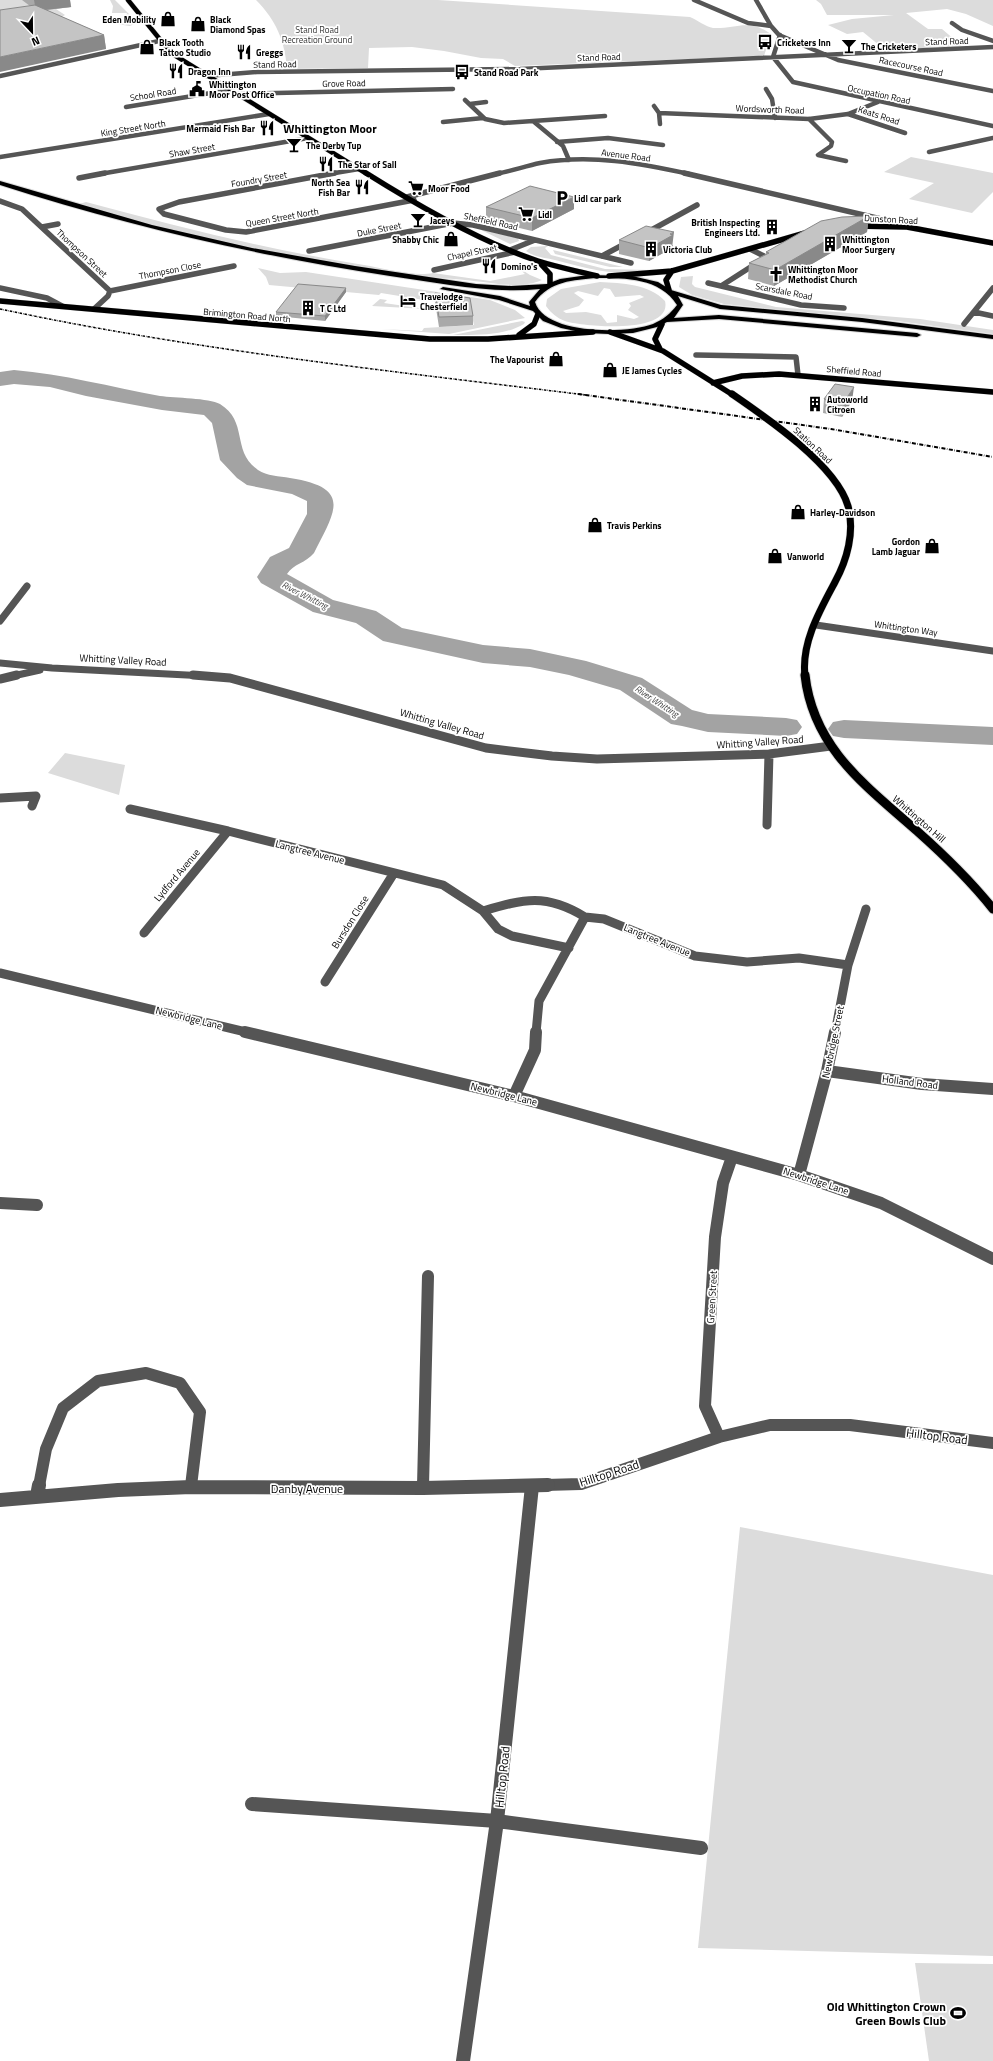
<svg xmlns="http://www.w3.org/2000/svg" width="993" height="2061" viewBox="0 0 993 2061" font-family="'Titillium Web',sans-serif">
  <rect width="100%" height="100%" fill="#fff"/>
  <path fill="#dcdcdc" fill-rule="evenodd" d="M0,0h63l9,7 -16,2 9,6 -14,8 -51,7z
    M110,0h5l14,14 5,10 -4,2 -14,-2 9,-6 2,-5h-15l1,-7z
    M256,0h182l252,17c7,3 16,10 23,11 23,1 36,-10 58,6l-7,22 -249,10 -12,-7 -22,-1 -37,-7 -32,-4 -43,1 -1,20 -81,1c-2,-28 -11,-49 -31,-69z
    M816,0h177v26l-27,-12 -19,-5 -41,4 22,16h14l20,17 -77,4 -22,-18 -16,2 -19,-9 24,-6 42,-4h-67l-6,-11z
    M911,157l82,16v19l-21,21 -63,-14 25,-16 -50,-11z
    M86,202c92,25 184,48 278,63 19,3 50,12 69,8l57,8 35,-7 -9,-8 14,9 12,5c-22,10 -53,2 -77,0 -132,-11 -261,-41 -389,-75z
    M479,229l39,9 1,3 -9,3z
    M547,246h1l-3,2 6,7 54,14 45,1c-31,8 -64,-2 -95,-10 -9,-2 -21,-3 -29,-9l5,-4z
    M553,250l70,17h-13l-55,-13z
    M258,268l22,5 26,-1 184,28 25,10 10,8 -76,16 -68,-5 41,2 2,-3 50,-3 -3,-13 -16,-7 -74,-12 -2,2 -110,-10 -3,-8z
    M693,276l-1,8 3,3 81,20 144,12 73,11v4l-96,-13 -173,-17 -32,-9 -13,-8 2,-10z
    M600,282c22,1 49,2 65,19 8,34 -82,26 -100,20 -8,-3 -14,-8 -19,-15l1,-7 14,-10zM604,288l6,1 5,8 25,-2 4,2 -15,6 2,3 -3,4 11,7 -5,2 -17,-4v7l-10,1 -6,-8 -15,-3 -20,1 -3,-2 16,-5 5,-6 -10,-7 4,-2 20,5z
    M380,299l7,1 -3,3 42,6 -54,-3z
    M522,321l3,1 -1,2c-20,12 -48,11 -71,11z
    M65,753l60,12 -6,30 -71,-22z
    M740,1527l253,48v381l-295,-8z
    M915,1963l78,1v97h-64z"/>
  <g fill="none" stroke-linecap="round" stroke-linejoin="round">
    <path fill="#a3a3a3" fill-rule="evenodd" d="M14,370c49,4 97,17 146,26 15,2 49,2 60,8 29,18 11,47 38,66 9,6 21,6 32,8 63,10 45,33 24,75 -8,10 -21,11 -27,21l46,26 43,11 26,17 81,17 47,4 56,12 56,17 50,32 16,4 78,4 11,2 5,7 -5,7 -11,2 -78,-4 -26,-6 -11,-2 -51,-34 -51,-15 -39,-8 -47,-4 -100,-22 -27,-18 -43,-11 -52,-29 -4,-6 13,-20 19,-9 18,-34v-13l-15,-7 -45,-9 -10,-7 -17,-18 -8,-37 -8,-8 -42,-5 -76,-14 -36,-9 -36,-3 -14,2v-14z
      M844,720l149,7v18l-149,-7 -11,-2 -5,-7 5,-7z"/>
    <defs>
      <path id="major-far3" d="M128,0l43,53 196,121"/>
      <path id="major-far2" d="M366,173c51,32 114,69 172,88 19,6 39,10 59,15
        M855,226l52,1 86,16
        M539,262l11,12v10
        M609,276l63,-5 133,-38
        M669,290l-3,-10 6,-9
        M0,301l430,38h58l105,-7
        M610,332l53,19 70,44
        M519,335l15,-11 4,-10
        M660,349l-5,-10 7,-15
        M713,383l29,-7 37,-2 214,18"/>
      <path id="major-far1" d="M732,394c35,24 104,71 116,112 7,26 -1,54 -13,76 -15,28 -34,61 -30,94"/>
      <path id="major" d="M805,675c8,73 61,111 112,156 27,24 53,49 76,78"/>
      <path id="highway" d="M0,181l152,44 100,23 103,18 121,18 35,2 36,-2 13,-5 28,-4 44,1 26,6 13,8 50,15 141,13 131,17v4l-131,-17 -142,-13 -42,-13 5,9 -9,13 45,-3 198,18 4,2 -4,2 -198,-18 -52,3 -10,5 -24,6 -24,1 -24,-1 -24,-5 -18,-7 -10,-10 -34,-11 -59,-11 3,-2 57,9 30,10 -1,-4 11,-13c-50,5 -100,-6 -150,-13 -132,-20 -262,-50 -390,-91zM597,278c29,0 63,0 80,27 -7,9 -13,14 -24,19 -26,10 -108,11 -118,-22 15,-21 38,-22 62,-24z"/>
    </defs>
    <use href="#major-far3" stroke="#dbdbdb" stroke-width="5.5"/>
    <use href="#major-far2" stroke="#dbdbdb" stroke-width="6"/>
    <use href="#major-far1" stroke="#dbdbdb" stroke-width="8"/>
    <use href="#major" stroke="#dbdbdb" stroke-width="11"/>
    <use href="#highway" stroke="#dbdbdb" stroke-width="2"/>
    <path stroke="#555" stroke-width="4.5" d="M694,0l54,23 23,3
      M756,0l15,26 8,9 59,25 155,31
      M952,23l10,7 31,11
      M780,35l-7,22 20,25 200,44
      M0,76l159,-35
      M206,76l51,-4 263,-3 473,-22
      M766,89l6,10 3,19
      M236,94l217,-5
      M465,100l20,19 19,4 29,-2 30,25 6,14
      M470,104l16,-2
      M654,106l5,7 150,6 39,-5 30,-12
      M126,107l103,-17
      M659,113l1,11
      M848,114l57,19
      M809,119l23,23 -1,4 -13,9 28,6
      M533,121l72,-5
      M443,122l40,-4
      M557,142l51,-4 55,7
      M929,152l64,-14
      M0,157l269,-43
      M100,174l208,-36
      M329,174l30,-5
      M496,174c15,-3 30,-8 44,-11 50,-9 100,0 149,11"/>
    <path stroke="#555" stroke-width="5.5" d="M335,173l-156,29 -20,7 5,5 62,16 20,2 168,-32
      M684,173l197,46
      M79,178l26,-5
      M407,197l93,-24
      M0,201l22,8 88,82 -2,5 -14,13
      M42,227l16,-3
      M644,234l53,-29
      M750,249l14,7 -1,3 -42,27 80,19 43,3
      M510,250l25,-10
      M309,251l144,-28 20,2 158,38
      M602,256l28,-15
      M434,270l81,-18
      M708,283l13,3
      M0,288l47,10 15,8
      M110,291l124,-25
      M974,312l19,4
      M964,324l29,-36
      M696,355l100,2 2,18"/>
    <path stroke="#555" stroke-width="7" d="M0,621l27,-35
      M816,625l177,26
      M0,663l52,5 154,8
      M13,676l27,-6"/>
    <path stroke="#555" stroke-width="9" d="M193,675l37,3 256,70 66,8 45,3 172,-5 62,-8
      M0,679l17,-4
      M0,798l36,-2 -4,10
      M130,809l98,22 215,54 40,26 15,18 14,7 57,12
      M767,825l2,-71
      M483,911c41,-12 63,-18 102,6
      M144,933l84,-102
      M0,973l250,60
      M325,982l69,-109
      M536,1033l3,-32 46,-84 19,2 91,37 52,6 52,-4 49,7
      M835,1033l13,-68 18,-56"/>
    <path stroke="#555" stroke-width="12" d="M245,1032l269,64 285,79 82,28 112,56
      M827,1071l95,13 71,5
      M514,1096l21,-46 1,-18
      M799,1175l28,-104 8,-39
      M0,1203l37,2
      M719,1437l-14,-31 10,-169 8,-54 9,-26
      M39,1486l7,-37 17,-41 35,-27 48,-8 34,10 20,29 -9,74
      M423,1486l5,-210
      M508,1486l73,-2 138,-47 51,-12h80l143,18"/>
    <path stroke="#555" stroke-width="14" d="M191,1487v-2
      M423,1488v-3
      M37,1496l2,-11
      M0,1500l118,-10 73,-3 232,1 125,-3
      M252,1804l245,17 204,27
      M463,2061l34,-240 35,-335"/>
    <use href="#major-far3" stroke="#000" stroke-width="4.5"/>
    <use href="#major-far2" stroke="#000" stroke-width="5.5"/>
    <use href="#major-far1" stroke="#000" stroke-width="7"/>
    <use href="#major" stroke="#000" stroke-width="9"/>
    <use href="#highway" fill="#000" fill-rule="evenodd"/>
    <path stroke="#000" stroke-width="1.5" stroke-dasharray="2.5 1 0.5 1" stroke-linecap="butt" d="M0,309c193,41 390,62 586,86"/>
    <path stroke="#000" stroke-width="2" stroke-dasharray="4 1.5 0.5 1.5" stroke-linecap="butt" d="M578,394l253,35 162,28"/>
  </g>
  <path fill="#a9a9a9" d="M22,0h48l1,7 -25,3 58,25 2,14 -76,-43z
    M574,197v12l-42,22 -46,-11v-13z
    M869,216l-2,16 -93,54 -26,-7 1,-16 17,-9v-2z
    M619,240l54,5 -1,3 -23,13 -30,-7z
    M346,288v4l-21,29 -49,-5v-4z
    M435,293l38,23v9l-34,2 -4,-25z
    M824,399l28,2 -10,16 -19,-4z"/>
  <path fill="#898989" d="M34,0h36l1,7 -35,4z
    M104,35l2,14 -106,23v-15z
    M574,197v12l-42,22v-13z
    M869,216l-2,16 -93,54 1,-16z
    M674,232l-2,16 -23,13 1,-13z
    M346,288v4l-21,29v-5z
    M854,387l-2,14 -10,16 2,-15z"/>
  <path fill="#c4c4c4" stroke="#898989" d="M35,5l69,30 -104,22v-47z
    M530,186l44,11 -42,21 -46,-11z
    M869,216l-94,54 -26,-7 20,-10 -3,-1 55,-31 21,-4z
    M646,226l28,6 -4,2 3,1 -23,13 -31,-8z
    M298,284l48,4 -21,28 -49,-4z
    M435,293l35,5 3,18 -34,1z
    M835,384l19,3 -10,15 -20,-3z"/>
  <defs>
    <symbol id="shop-bare" viewBox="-9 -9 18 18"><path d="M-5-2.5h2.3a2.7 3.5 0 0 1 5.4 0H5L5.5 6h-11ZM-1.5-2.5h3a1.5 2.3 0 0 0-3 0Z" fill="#000" stroke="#fff" stroke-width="2.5" paint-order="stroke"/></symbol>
    <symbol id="bus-bare" viewBox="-9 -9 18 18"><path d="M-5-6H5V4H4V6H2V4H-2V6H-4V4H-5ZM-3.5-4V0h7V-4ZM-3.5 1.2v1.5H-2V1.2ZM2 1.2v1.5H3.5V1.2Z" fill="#000" stroke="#fff" stroke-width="2.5" paint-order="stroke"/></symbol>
    <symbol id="bar-bare" viewBox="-9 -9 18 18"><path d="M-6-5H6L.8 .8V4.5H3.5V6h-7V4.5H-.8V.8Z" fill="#000" stroke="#fff" stroke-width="2.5" paint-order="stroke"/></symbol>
    <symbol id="restaurant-bare" viewBox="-9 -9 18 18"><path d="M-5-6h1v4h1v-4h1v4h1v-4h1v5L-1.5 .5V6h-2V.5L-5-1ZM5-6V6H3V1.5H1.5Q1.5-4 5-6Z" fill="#000" stroke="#fff" stroke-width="2.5" paint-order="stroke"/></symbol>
    <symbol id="civic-bare" viewBox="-9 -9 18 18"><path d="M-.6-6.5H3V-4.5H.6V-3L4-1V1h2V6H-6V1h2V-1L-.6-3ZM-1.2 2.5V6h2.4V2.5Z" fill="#000" stroke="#fff" stroke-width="2.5" paint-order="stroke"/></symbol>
    <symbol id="supermarket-bare" viewBox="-9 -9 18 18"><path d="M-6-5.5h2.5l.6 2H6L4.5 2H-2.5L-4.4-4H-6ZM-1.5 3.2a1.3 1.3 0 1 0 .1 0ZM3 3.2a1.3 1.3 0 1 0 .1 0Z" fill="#000" stroke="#fff" stroke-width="2.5" paint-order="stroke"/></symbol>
    <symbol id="parking-bare" viewBox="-9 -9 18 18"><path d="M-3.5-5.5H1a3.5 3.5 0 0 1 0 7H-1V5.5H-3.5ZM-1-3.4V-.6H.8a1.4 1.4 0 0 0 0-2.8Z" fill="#000" stroke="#fff" stroke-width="2.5" paint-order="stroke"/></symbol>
    <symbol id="building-bare" viewBox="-9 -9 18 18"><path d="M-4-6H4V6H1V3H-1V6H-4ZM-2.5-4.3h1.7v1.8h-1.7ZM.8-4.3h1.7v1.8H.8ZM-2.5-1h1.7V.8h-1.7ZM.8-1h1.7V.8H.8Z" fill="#000" stroke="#fff" stroke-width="2.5" paint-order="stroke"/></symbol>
    <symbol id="church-bare" viewBox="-9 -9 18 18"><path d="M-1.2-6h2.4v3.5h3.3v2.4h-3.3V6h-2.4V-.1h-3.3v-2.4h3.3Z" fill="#000" stroke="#fff" stroke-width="2.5" paint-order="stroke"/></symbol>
    <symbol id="hotel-bare" viewBox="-9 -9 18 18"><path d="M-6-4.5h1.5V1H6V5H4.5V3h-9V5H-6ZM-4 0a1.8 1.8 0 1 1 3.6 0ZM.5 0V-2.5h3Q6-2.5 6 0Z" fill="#000" stroke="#fff" stroke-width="2.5" paint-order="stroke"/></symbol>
    <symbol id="stadium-bare" viewBox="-9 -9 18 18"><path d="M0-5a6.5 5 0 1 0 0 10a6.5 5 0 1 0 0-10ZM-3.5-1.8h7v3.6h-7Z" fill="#000" stroke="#fff" stroke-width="2.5" paint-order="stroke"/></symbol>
  </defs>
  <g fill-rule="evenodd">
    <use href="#shop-bare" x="157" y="8" width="22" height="22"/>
    <use href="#shop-bare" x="187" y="13" width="22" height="22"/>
    <use href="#bus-bare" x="754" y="31" width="22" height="22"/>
    <use href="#bar-bare" x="838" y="35" width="22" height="22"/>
    <use href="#shop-bare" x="136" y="36" width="22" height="22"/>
    <use href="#restaurant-bare" x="233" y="41" width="22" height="22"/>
    <use href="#restaurant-bare" x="165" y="60" width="22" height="22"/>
    <use href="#bus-bare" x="451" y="61" width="22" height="22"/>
    <use href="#civic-bare" x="186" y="78" width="22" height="22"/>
    <use href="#restaurant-bare" x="256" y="117" width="22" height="22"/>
    <use href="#bar-bare" x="283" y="134" width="22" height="22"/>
    <use href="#restaurant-bare" x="315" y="153" width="22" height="22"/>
    <use href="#restaurant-bare" x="351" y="176" width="22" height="22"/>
    <use href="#supermarket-bare" x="405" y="177" width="22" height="22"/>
    <use href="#parking-bare" x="551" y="187" width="22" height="22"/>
    <use href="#supermarket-bare" x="515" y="203" width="22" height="22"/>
    <use href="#bar-bare" x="407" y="209" width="22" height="22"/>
    <use href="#building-bare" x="761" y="216" width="22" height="22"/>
    <use href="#shop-bare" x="440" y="228" width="22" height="22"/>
    <use href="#building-bare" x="819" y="233" width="22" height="22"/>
    <use href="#building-bare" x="640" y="238" width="22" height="22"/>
    <use href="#restaurant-bare" x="478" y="255" width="22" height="22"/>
    <use href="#church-bare" x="765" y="263" width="22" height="22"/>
    <use href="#hotel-bare" x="397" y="290" width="22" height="22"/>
    <use href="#building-bare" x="297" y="297" width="22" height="22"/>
    <use href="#shop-bare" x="545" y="348" width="22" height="22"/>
    <use href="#shop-bare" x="599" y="359" width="22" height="22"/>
    <use href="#building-bare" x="804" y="393" width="22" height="22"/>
    <use href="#shop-bare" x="787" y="501" width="22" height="22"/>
    <use href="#shop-bare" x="584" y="514" width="22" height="22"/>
    <use href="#shop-bare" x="921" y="535" width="22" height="22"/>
    <use href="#shop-bare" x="764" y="545" width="22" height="22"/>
    <use href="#stadium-bare" x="947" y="2002" width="22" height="22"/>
  </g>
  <g text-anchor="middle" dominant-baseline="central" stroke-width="3.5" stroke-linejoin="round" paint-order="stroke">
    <g font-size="9" font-weight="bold" fill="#000" stroke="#fff" text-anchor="start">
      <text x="156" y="19" text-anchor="end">Eden Mobility</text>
      <text x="210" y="19">Black<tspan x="210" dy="10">Diamond Spas</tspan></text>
      <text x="159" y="42">Black Tooth<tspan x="159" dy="10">Tattoo Studio</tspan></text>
      <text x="777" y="42">Cricketers Inn</text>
      <text x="861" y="46">The Cricketers</text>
      <text x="256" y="52">Greggs</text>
      <text x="188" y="71">Dragon Inn</text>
      <text x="474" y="72">Stand Road Park</text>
      <text x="209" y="84">Whittington<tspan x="209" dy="10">Moor Post Office</tspan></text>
      <text x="255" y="128" text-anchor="end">Mermaid Fish Bar</text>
      <text x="306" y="145">The Derby Tup</text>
      <text x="338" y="164">The Star of Sall</text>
      <text x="350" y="182" text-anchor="end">North Sea<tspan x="350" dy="10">Fish Bar</tspan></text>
      <text x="428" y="188">Moor Food</text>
      <text x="574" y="198">Lidl car park</text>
      <text x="538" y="214">Lidl</text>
      <text x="430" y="220">Jaceys</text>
      <text x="760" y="222" text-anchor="end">British Inspecting<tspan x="760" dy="10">Engineers Ltd.</tspan></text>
      <text x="439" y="239" text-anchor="end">Shabby Chic</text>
      <text x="842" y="239">Whittington<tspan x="842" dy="10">Moor Surgery</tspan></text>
      <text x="663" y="249">Victoria Club</text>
      <text x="501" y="266">Domino's</text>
      <text x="788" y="269">Whittington Moor<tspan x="788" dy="10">Methodist Church</tspan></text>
      <text x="420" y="296">Travelodge<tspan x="420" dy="10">Chesterfield</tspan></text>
      <text x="320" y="308">T C Ltd</text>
      <text x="544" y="359" text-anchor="end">The Vapourist</text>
      <text x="622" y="370">JE James Cycles</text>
      <text x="827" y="399">Autoworld<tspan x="827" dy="10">Citroen</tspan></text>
      <text x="810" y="512">Harley-Davidson</text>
      <text x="607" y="525">Travis Perkins</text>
      <text x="920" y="541" text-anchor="end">Gordon<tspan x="920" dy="10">Lamb Jaguar</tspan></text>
      <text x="787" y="556">Vanworld</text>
    </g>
    <g font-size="9" fill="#333" stroke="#fff">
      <text x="317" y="29">Stand Road<tspan x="317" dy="10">Recreation Ground</tspan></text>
    </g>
    <g font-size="9" fill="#000" stroke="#fff">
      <text transform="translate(947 41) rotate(-2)">Stand Road</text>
      <text transform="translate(599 57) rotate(-2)">Stand Road</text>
      <text transform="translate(275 64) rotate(-1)">Stand Road</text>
      <text transform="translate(911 66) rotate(12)">Racecourse Road</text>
      <text transform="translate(344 83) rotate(-1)">Grove Road</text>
      <text transform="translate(153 94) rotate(-9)">School Road</text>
      <text transform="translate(879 94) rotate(12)">Occupation Road</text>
      <text transform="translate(770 109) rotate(2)">Wordsworth Road</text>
      <text transform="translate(879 115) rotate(18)">Keats Road</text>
      <text transform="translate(133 128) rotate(-9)">King Street North</text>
      <text transform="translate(192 150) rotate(-10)">Shaw Street</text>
      <text transform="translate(626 155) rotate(7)">Avenue Road</text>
      <text transform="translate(259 179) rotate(-10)">Foundry Street</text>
      <text transform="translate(282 217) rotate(-10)">Queen Street North</text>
      <text transform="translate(891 219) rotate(3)">Dunston Road</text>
      <text transform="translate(491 221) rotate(12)">Sheffield Road</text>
      <text transform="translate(379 229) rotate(-11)">Duke Street</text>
      <text transform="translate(472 252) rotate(-12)">Chapel Street</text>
      <text transform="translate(82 253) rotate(43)">Thompson Street</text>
      <text transform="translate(170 270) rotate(-11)">Thompson Close</text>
      <text transform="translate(784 291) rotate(11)">Scarsdale Road</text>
      <text transform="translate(247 315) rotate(5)">Brimington Road North</text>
      <text transform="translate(854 371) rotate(5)">Sheffield Road</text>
      <text transform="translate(813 445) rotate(43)">Station Road</text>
      <text transform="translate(906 628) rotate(8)">Whittington Way</text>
    </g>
    <g font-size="9" font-style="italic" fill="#444" stroke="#fff">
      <text transform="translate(305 595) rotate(27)">River Whitting</text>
      <text transform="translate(657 701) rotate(33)">River Whitting</text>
    </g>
    <g font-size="10" fill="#000" stroke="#fff">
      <text transform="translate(123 660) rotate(3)">Whitting Valley Road</text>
      <text transform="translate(442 724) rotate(16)">Whitting Valley Road</text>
      <text transform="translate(760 742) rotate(-4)">Whitting Valley Road</text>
      <text transform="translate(919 819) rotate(41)">Whittington Hill</text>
      <text transform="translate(310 852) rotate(14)">Langtree Avenue</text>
      <text transform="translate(177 875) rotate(-50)">Lydford Avenue</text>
      <text transform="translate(350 922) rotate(-58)">Bursdon Close</text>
      <text transform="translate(657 940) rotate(22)">Langtree Avenue</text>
      <text transform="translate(189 1018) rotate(14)">Newbridge Lane</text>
      <text transform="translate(833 1042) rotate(-78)">Newbridge Street</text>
      <text transform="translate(910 1082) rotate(7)">Holland Road</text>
      <text transform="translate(504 1094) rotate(14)">Newbridge Lane</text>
      <text transform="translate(816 1181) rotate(18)">Newbridge Lane</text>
      <text transform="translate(712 1297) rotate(-87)">Green Street</text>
    </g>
    <g font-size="12" font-weight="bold" fill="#000" stroke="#fff">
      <text x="330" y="128">Whittington Moor</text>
    </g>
    <g font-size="12" fill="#000" stroke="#fff">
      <text transform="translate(937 1436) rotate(7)">Hilltop Road</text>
      <text transform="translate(609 1473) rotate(-18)">Hilltop Road</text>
      <text x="307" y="1488">Danby Avenue</text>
      <text transform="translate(502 1777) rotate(-84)">Hilltop Road</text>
    </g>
    <g font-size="12" font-weight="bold" fill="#000" stroke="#fff" text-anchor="end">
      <text x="946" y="2006">Old Whittington Crown<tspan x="946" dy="14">Green Bowls Club</tspan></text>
    </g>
  </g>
  <g transform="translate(32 32) rotate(158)" stroke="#ffffff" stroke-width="3" paint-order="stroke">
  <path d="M0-3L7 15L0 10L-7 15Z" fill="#000000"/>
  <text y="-6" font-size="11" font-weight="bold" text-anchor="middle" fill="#000000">N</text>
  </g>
</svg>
